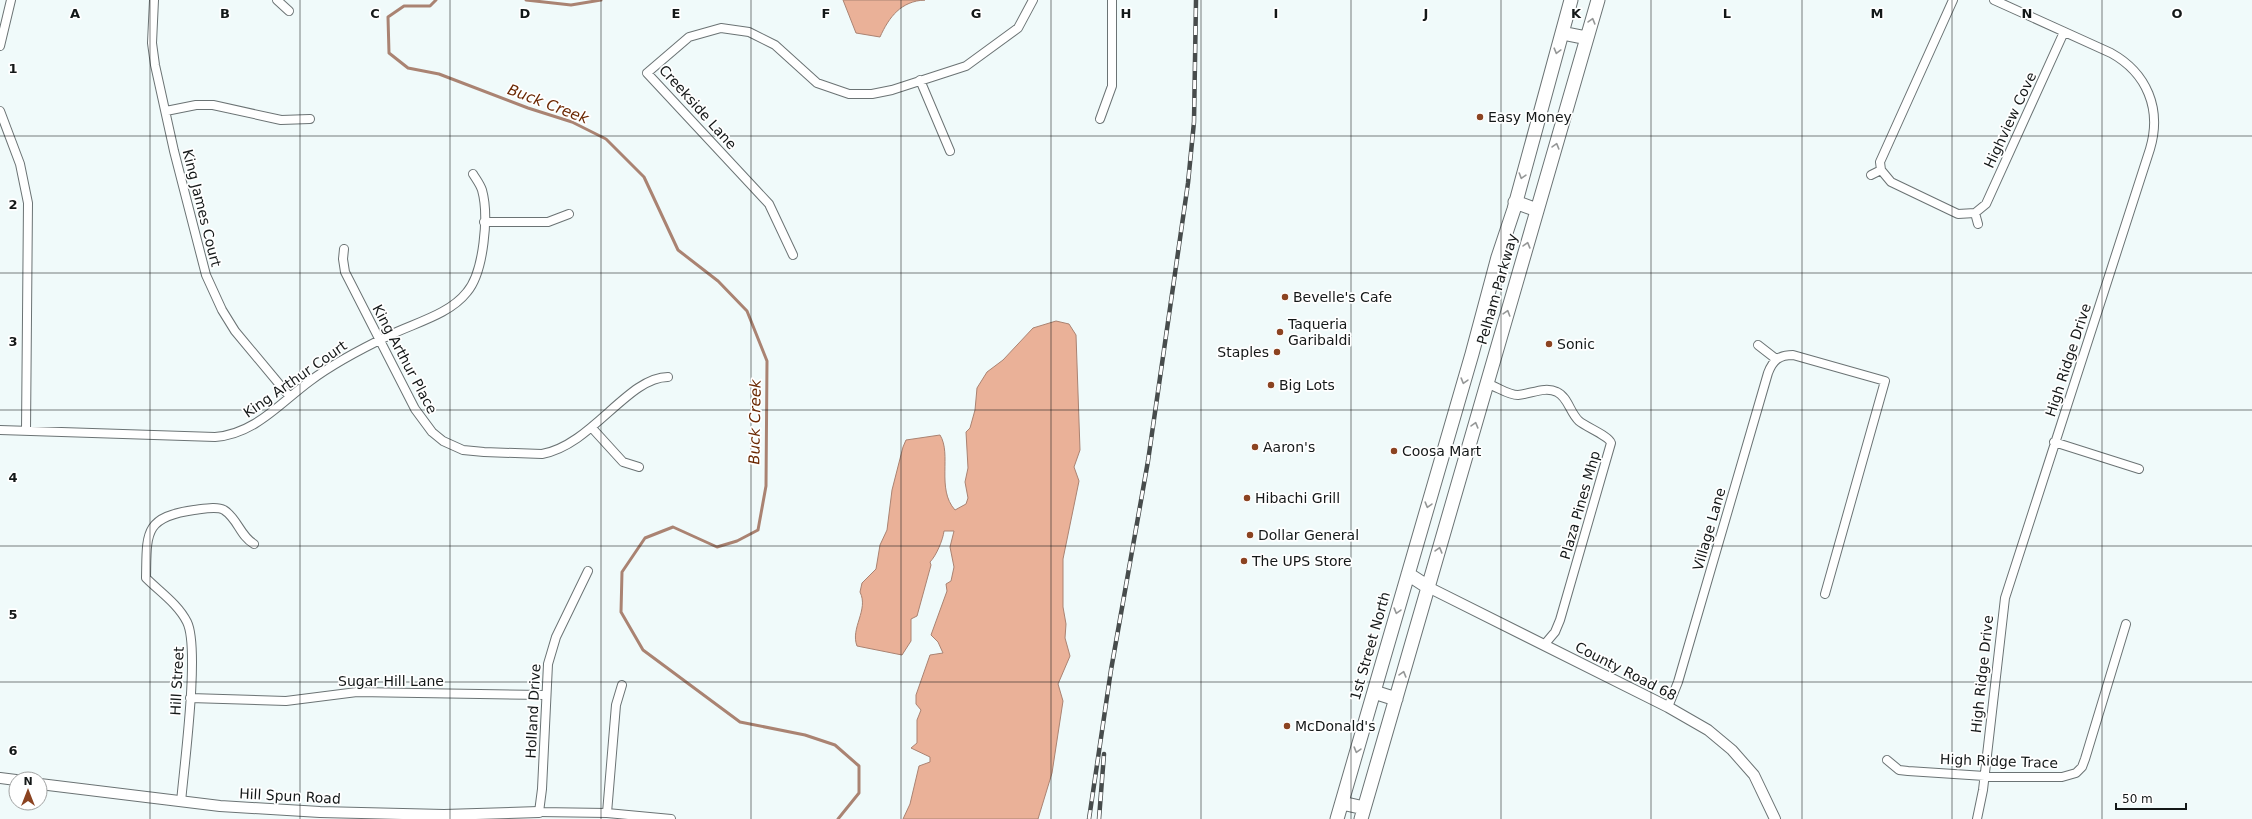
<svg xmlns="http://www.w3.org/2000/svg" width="2252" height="819" viewBox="0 0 2252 819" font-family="'DejaVu Sans',sans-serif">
  <rect width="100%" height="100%" fill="#f0fafa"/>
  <path fill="#eab198" stroke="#aa8372" d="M843,0h82c-24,1 -36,17 -45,37l-24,-4z
    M1056,321l13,3 7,11 4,115 -6,17 5,14 -16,78v48l3,17 -1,14 5,18 -12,28 5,17 -11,72 -14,46h-135l7,-15 9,-38 11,-4v-5l-19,-9 6,-5v-23l4,-10 -5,-6v-9l14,-40 13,-2 -5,-11 -7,-7 16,-44 -1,-7 5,-3 3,-14 -4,-20 4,-16h-10c-1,9 -8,25 -14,31l1,3 -14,51 -6,3v22l-9,14 -45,-9c-7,-18 12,-36 3,-54l2,-9 14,-14 4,-24 7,-15 5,-40 11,-43 3,-7 34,-5c12,19 -4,54 15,75l11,-6 2,-6 -3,-16 3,-14 -2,-36 4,-4 5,-18 2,-22 10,-16 16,-12 30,-32z"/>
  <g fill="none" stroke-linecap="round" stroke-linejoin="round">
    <path stroke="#aa8372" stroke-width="3" d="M436,0l-6,6h-26l-16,11 1,36 19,15 31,6 89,34 44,14 34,17 38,38 34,73 40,31 29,30 20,50 -1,125 -8,44 -21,11 -20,6 -44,-20 -28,11 -23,34 -1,40 22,38 97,72 65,13 30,10 24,21v27l-21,26
      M526,0l45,5 30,-5"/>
    <defs>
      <path id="minor" d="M154,0l-2,43 3,22 19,86 32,124 16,35 13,21 55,66
        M277,0l12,11
        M1953,0l-73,162 1,8 10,12 67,32 17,-1 11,-9 78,-172
        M0,46l11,-46
        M920,80l30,71
        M0,111l20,53 8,39 -2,228
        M166,111l30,-6h17l68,15 29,-1
        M1100,119l12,-33v-86
        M1871,175l10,-5
        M1975,213l3,11
        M484,222h64l21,-8
        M344,249l-1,10 2,13 70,137 17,23 11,9 20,9 21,2 58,2c50,-9 86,-77 126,-77
        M793,255l-24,-51 -122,-131 42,-36 32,-9 28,4 26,13 42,38 32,11h23l20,-4 74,-24 52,-38 15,-28
        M1758,345l18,14
        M1487,384c10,2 20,11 31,11 13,-1 27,-9 39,-3 11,5 13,21 22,29 7,6 30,15 32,22l-51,177 -5,12 -11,13
        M592,428l31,34 16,5
        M0,430l215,7c40,-3 65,-34 95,-56 24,-18 51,-32 78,-45 26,-13 61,-21 79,-44 17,-20 22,-77 15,-102 -2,-6 -6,-11 -9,-16
        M2054,442l85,27
        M588,571l-32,66 -8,27 -6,125 -3,23 68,1 64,6
        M190,698l96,3 71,-9 188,3
        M1668,707l10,-25 90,-309c5,-13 11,-18 25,-18l92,26 -60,213
        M1887,760l12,10 9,1 92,6h62l14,-4 6,-6 3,-8 41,-135
        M181,802c3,-35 19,-154 6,-180 -9,-18 -27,-30 -41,-44 1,-44 -3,-61 48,-68 9,-1 23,-4 30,0 14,9 16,26 30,34
        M607,813l9,-108 6,-20
        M1977,819l6,-29 22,-192 145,-449c12,-40 -3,-76 -39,-96l-117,-53"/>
      <path id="tertiary" d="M1428,587l240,120 40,23 24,20 22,25 21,44
        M0,778l16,2
        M40,784l180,22 100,6 124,3 95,-3"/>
      <path id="primary" d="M1562,33l25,5
        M1515,202l22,8
        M1408,574l20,13
        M1374,692l22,7
        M1342,803l22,5
        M1337,819l135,-465 26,-97 16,-48 57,-209
        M1361,819l237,-819"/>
    </defs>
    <use href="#minor" stroke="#6b7374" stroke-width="10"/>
    <use href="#tertiary" stroke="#6b7374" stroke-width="12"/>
    <use href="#primary" stroke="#6b7374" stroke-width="15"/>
    <use href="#minor" stroke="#fff" stroke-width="8"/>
    <use href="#tertiary" stroke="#fff" stroke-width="10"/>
    <use href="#primary" stroke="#fff" stroke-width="13"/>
    <defs>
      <path id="rail" d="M1089,819l22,-149 37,-209 40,-278 6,-61 2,-122
        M1099,819l5,-65"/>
    </defs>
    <use href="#rail" stroke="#474c4c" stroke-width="4.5"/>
    <use href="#rail" stroke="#fff" stroke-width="3" stroke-dasharray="9" stroke-linecap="butt"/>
  </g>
  <defs><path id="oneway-chevron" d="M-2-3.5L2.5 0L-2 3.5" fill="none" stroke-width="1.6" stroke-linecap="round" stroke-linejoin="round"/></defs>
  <g stroke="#959797">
    <use href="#oneway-chevron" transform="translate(1592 21) rotate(-74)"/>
    <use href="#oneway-chevron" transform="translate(1557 51) rotate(105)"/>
    <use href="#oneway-chevron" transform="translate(1556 146) rotate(-74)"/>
    <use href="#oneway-chevron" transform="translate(1522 176) rotate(107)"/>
    <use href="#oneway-chevron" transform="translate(1527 245) rotate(-74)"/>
    <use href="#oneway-chevron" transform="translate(1507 313) rotate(-73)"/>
    <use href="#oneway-chevron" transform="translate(1464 381) rotate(106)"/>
    <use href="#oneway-chevron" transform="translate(1475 425) rotate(-74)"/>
    <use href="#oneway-chevron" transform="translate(1428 505) rotate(106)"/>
    <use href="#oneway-chevron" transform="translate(1439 550) rotate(-74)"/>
    <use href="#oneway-chevron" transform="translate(1397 611) rotate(106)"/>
    <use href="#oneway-chevron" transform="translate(1403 674) rotate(-74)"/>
    <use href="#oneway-chevron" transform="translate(1357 750) rotate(106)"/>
  </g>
  <path fill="none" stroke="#141818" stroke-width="1" stroke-opacity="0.55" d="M150,0v819M300,0v819M450,0v819M601,0v819M751,0v819M901,0v819M1051,0v819M1201,0v819M1351,0v819M1501,0v819M1651,0v819M1802,0v819M1952,0v819M2102,0v819M0,136h2252M0,273h2252M0,410h2252M0,546h2252M0,682h2252"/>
  <g fill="#8b4321" stroke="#fff" stroke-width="1.5">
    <circle cx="1480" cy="117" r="4"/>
    <circle cx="1285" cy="297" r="4"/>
    <circle cx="1280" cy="332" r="4"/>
    <circle cx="1549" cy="344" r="4"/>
    <circle cx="1277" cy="352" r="4"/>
    <circle cx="1271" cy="385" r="4"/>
    <circle cx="1255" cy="447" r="4"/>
    <circle cx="1394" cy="451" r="4"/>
    <circle cx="1247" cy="498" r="4"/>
    <circle cx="1250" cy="535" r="4"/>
    <circle cx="1244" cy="561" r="4"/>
    <circle cx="1287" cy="726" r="4"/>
  </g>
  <g text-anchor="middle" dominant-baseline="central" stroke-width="3.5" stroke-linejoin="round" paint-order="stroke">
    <g font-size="14" fill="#141818" stroke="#fff">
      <text transform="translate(698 107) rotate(48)">Creekside Lane</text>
      <text transform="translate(2010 120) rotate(-65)">Highview Cove</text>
      <text transform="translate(202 208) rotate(76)">King James Court</text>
      <text transform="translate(1497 289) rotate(-74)">Pelham Parkway</text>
      <text transform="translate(405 359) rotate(62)">King Arthur Place</text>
      <text transform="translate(2068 360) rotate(-72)">High Ridge Drive</text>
      <text transform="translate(295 379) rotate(-35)">King Arthur Court</text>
      <text transform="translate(1580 505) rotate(-74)">Plaza Pines Mhp</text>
      <text transform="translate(1709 529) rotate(-74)">Village Lane</text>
      <text transform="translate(1370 646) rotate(-74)">1st Street North</text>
      <text transform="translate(1626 671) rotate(27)">County Road 68</text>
      <text transform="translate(1982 674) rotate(-84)">High Ridge Drive</text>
      <text transform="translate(177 681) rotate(-87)">Hill Street</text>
      <text x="391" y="681">Sugar Hill Lane</text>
      <text transform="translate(533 711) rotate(-87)">Holland Drive</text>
      <text transform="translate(1999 761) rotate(2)">High Ridge Trace</text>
      <text transform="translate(290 796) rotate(3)">Hill Spun Road</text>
    </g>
    <g font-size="14" fill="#141818" stroke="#fff" text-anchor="start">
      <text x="1488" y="117">Easy Money</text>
      <text x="1293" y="297">Bevelle's Cafe</text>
      <text x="1288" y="324">Taqueria<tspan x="1288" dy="16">Garibaldi</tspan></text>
      <text x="1557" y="344">Sonic</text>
      <text x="1269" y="352" text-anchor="end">Staples</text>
      <text x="1279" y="385">Big Lots</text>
      <text x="1263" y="447">Aaron's</text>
      <text x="1402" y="451">Coosa Mart</text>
      <text x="1255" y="498">Hibachi Grill</text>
      <text x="1258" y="535">Dollar General</text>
      <text x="1252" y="561">The UPS Store</text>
      <text x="1295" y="726">McDonald's</text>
    </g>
    <g font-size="15" font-style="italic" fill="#6b2802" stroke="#fff">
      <text transform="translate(548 104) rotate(21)">Buck Creek</text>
      <text transform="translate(755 422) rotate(-89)">Buck Creek</text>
    </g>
  </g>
  <g font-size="13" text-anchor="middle" font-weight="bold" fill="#141818" stroke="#fff" stroke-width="3.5" stroke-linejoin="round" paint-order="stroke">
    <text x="75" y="18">A</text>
    <text x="225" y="18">B</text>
    <text x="375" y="18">C</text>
    <text x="525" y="18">D</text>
    <text x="676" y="18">E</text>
    <text x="826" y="18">F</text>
    <text x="976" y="18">G</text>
    <text x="1126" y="18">H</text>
    <text x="1276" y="18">I</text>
    <text x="1426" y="18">J</text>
    <text x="1576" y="18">K</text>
    <text x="1727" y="18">L</text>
    <text x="1877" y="18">M</text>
    <text x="2027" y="18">N</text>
    <text x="2177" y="18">O</text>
    <text x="13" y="73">1</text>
    <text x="13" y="209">2</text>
    <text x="13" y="346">3</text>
    <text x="13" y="482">4</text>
    <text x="13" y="619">5</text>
    <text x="13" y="755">6</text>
  </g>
  <g transform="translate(28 791)"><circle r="19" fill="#ffffff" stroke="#a1a3a3"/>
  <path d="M0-3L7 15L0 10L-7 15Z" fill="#8b4321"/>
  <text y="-6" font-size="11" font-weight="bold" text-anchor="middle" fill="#141818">N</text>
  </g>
  <path d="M2116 803v6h70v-6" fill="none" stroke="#141818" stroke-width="2"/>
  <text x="2122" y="803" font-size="12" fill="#141818" stroke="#ffffff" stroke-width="3" paint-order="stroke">50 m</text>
</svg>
